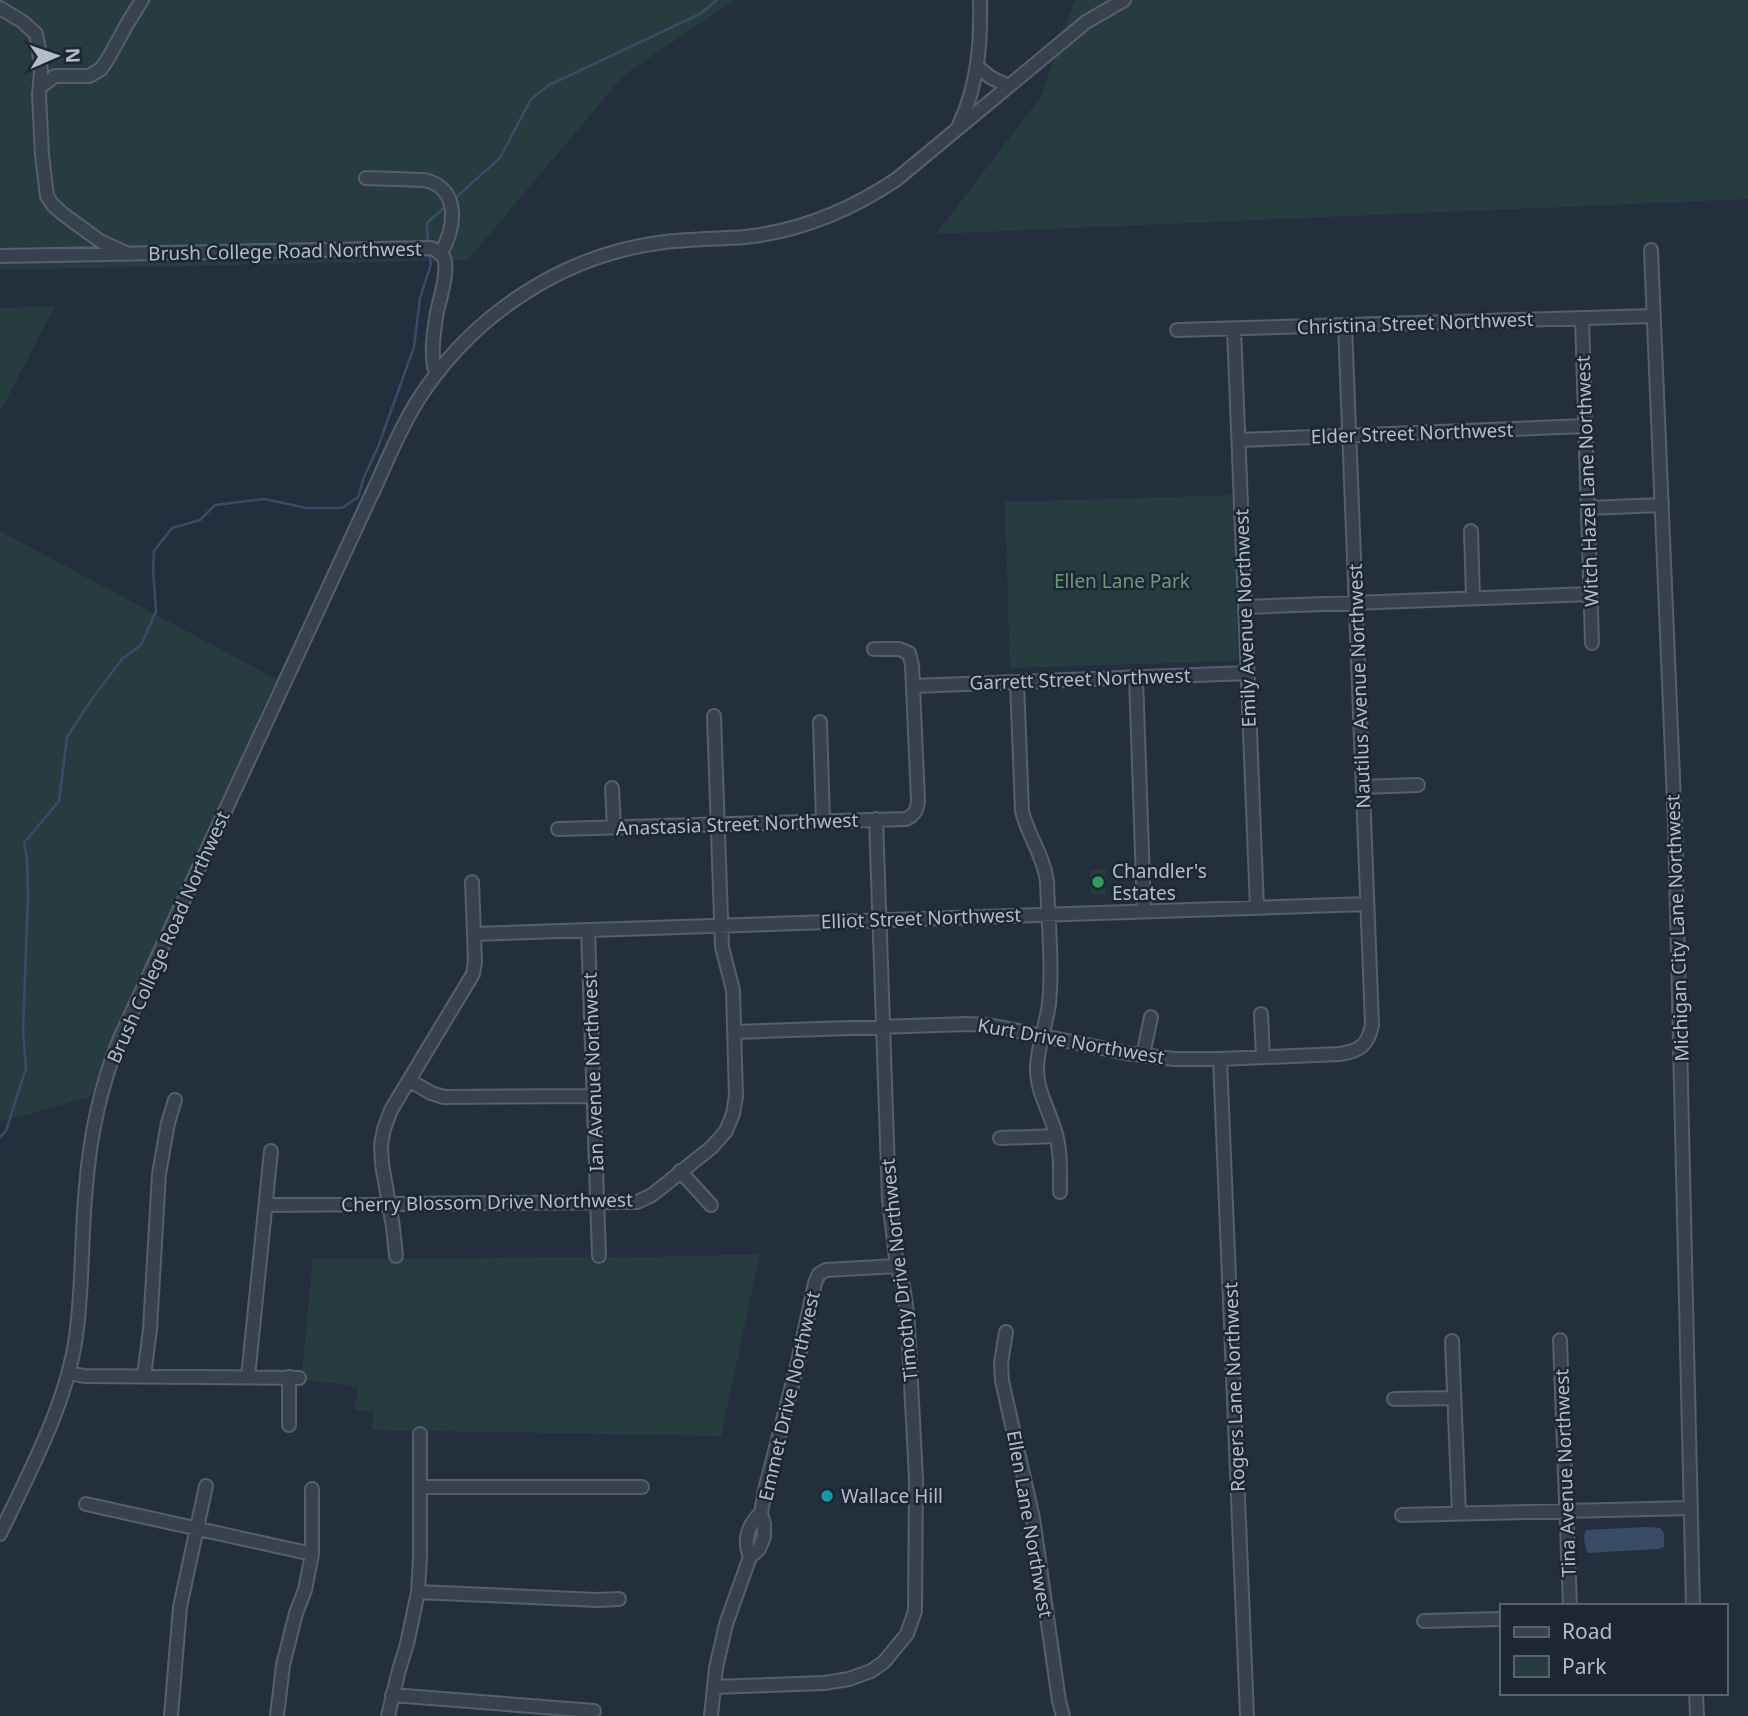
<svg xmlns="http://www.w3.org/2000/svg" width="1748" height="1716" viewBox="0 0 1748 1716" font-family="'Noto Sans',sans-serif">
  <rect width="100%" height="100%" fill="#242f3e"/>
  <path fill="#263c3f" d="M0,0h735l-111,75 -156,185 -468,10z
    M1075,0h673v199l-812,35 104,-136z
    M55,306l-55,106v-104z
    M1233,495l5,166 -228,7 -5,-166z
    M0,531l276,148 -186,418 -90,25z
    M1090,870h15l1,24h-16z
    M760,1254l-39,182 -349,-6 1,-19 -19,-1 4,-22 -16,-4 -41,-4 12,-121 339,-2z"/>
  <path fill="#394c67" d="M1646,1527l14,1 4,5v14l-6,2 -70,4c-3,-9 -6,-15 -2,-23z"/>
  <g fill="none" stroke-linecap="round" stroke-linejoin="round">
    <path stroke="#394c67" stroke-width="2.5" d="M454,199l46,-41 31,-59 18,-14 151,-71 17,-14
      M428,242l-1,-19 19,-17
      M0,1137l6,-6 20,-63 -3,-37 5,-135 -1,-37 -3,-16 35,-42 8,-64 25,-38 30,-40 19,-14 15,-34 -3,-41 1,-19 18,-23 28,-8 15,-15 49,-6 43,9h35l16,-11 6,-20 14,-30 36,-100 6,-49 11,-34 -2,-12"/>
    <defs>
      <path id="minor" d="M0,8l23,14 13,12 3,16 2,22 -2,23 3,60 5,41 6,9 10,9 37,27 24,11
        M978,67l12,10 18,9
        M40,87l15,-11h34l12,-7 8,-12 18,-33 15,-24
        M959,125c19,-40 22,-81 21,-125
        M366,178l58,2c37,7 32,50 16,74
        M1651,250l24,576 18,780
        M0,256l431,-8c5,2 10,4 13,10 5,12 -4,41 -7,54 -3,18 -6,37 -3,55l5,4
        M1582,318l10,325
        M1234,329l23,579
        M1177,330l477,-14
        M1239,440l346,-14
        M1588,508l74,-3
        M1471,531l2,67
        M1245,607l346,-13
        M1136,677l8,234
        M1017,682l5,129c6,25 21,43 25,70 1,41 6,82 2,123 -3,21 -11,42 -12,63 -1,24 13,44 19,67 5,19 4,38 4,58
        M913,686l335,-13
        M820,722l3,99
        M1363,787l55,-2
        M612,788l2,40
        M558,829l348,-10c9,-4 11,-9 12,-19l-6,-135 -3,-12 -10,-4h-25
        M588,930l11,326
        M474,934l893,-30
        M1261,1014l2,43
        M735,1032l232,-8 22,1 137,28 48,6h46l120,-5c20,-3 28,-9 32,-29l-27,-700
        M1143,1055l8,-38
        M1220,1059l27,657
        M409,1080l22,13 13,4 149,-1
        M1000,1138l56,-2
        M680,1171l31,34
        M266,1205l371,-3 15,-7 60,-48 14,-16 7,-17 3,-18 -3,-106 -11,-43 -8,-231
        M396,1256l-3,-29 -11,-63 -1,-19 3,-16 7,-19 82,-136 2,-12 -3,-80
        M1006,1332l-5,31 1,18 31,137 26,183 4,15
        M1560,1340l10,266
        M1452,1341l7,172
        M69,1373l15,3 215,2
        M144,1376l6,-47 9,-155 9,-51 7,-23
        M248,1377l23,-226
        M1394,1399l60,-1
        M289,1425v-48
        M421,1487h221
        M86,1504l226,50
        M1402,1515l289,-7
        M0,1534c29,-61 67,-131 76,-198 7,-49 5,-99 10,-149 4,-52 14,-100 34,-149l249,-538c16,-33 29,-69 49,-100 55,-86 146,-146 247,-158 27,-3 54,-3 80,-5 56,-6 106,-27 152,-58l189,-157 38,-22
        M750,1557c-7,-17 -2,-32 11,-44
        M418,1592l179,8 22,-1
        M1424,1621l77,-2
        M714,1687l110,-4 25,-4 22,-8 13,-9 23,-28 8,-23 1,-132 -7,-135 -2,-32 -4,-26 -6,-20 -8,-66 -13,-381
        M1696,1693l1,23
        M392,1695l202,16
        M171,1716l9,-109 26,-121
        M277,1716l6,-51 13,-52 9,-23 7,-36v-65
        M388,1716l11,-46 8,-26 11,-52 2,-36v-122
        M711,1716l5,-48 10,-44 24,-67 9,-8 5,-12v-13l-3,-11 4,-23 33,-128 17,-79 4,-9 7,-4 71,-4"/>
    </defs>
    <use href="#minor" stroke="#565f6c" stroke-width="16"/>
    <use href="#minor" stroke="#38414e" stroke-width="12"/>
  </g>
  <circle fill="#2e9e5b" stroke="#1d2633" stroke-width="2.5" cx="1098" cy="882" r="7"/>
  <circle fill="#0f9aa8" stroke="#1d2633" stroke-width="2.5" cx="827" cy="1496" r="7"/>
  <g text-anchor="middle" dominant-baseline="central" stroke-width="5" stroke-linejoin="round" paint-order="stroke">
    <g font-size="19" fill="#b4bcc9" stroke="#1d2633">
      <text transform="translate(285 251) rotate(-1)">Brush College Road Northwest</text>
      <text transform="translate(1415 323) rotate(-2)">Christina Street Northwest</text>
      <text transform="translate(1412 433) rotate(-2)">Elder Street Northwest</text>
      <text transform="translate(1587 481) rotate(-92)">Witch Hazel Lane Northwest</text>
      <text transform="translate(1245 618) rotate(-92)">Emily Avenue Northwest</text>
      <text transform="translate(1080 679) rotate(-2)">Garrett Street Northwest</text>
      <text transform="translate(1359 686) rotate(-92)">Nautilus Avenue Northwest</text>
      <text transform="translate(737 824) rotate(-2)">Anastasia Street Northwest</text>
      <text transform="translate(921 918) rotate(-2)">Elliot Street Northwest</text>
      <text transform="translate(1677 928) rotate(-92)">Michigan City Lane Northwest</text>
      <text transform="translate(168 937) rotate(-66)">Brush College Road Northwest</text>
      <text transform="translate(1071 1041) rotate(10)">Kurt Drive Northwest</text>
      <text transform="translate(593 1072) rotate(-92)">Ian Avenue Northwest</text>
      <text transform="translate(487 1202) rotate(-1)">Cherry Blossom Drive Northwest</text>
      <text transform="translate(899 1270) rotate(-96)">Timothy Drive Northwest</text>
      <text transform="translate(1234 1387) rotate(-92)">Rogers Lane Northwest</text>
      <text transform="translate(789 1396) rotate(-77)">Emmet Drive Northwest</text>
      <text transform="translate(1565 1473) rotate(-92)">Tina Avenue Northwest</text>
      <text transform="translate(1030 1524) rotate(80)">Ellen Lane Northwest</text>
    </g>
    <g font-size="19" fill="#6b9a76" stroke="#1d2633">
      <text x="1122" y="581">Ellen Lane Park</text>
    </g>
    <g font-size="19" fill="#b4bcc9" stroke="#1d2633" text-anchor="start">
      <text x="1112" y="871">Chandler's<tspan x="1112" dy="22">Estates</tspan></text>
      <text x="841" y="1496">Wallace Hill</text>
    </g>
  </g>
  <rect x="1500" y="1604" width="228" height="91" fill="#1d2633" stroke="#59626f" stroke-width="2"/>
  <rect x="1514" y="1627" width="35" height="10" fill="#38414e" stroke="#59626f" stroke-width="2"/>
  <text x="1562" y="1639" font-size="21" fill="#b4bcc9">Road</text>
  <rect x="1514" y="1656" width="35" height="21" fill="#263c3f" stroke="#59626f" stroke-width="2"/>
  <text x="1562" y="1674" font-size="21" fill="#b4bcc9">Park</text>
  <g transform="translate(56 56) rotate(88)" stroke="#1d2633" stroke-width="5" paint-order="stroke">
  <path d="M0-5L12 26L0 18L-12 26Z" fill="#b4bcc9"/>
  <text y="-10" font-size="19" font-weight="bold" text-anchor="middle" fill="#b4bcc9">N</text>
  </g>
</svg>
